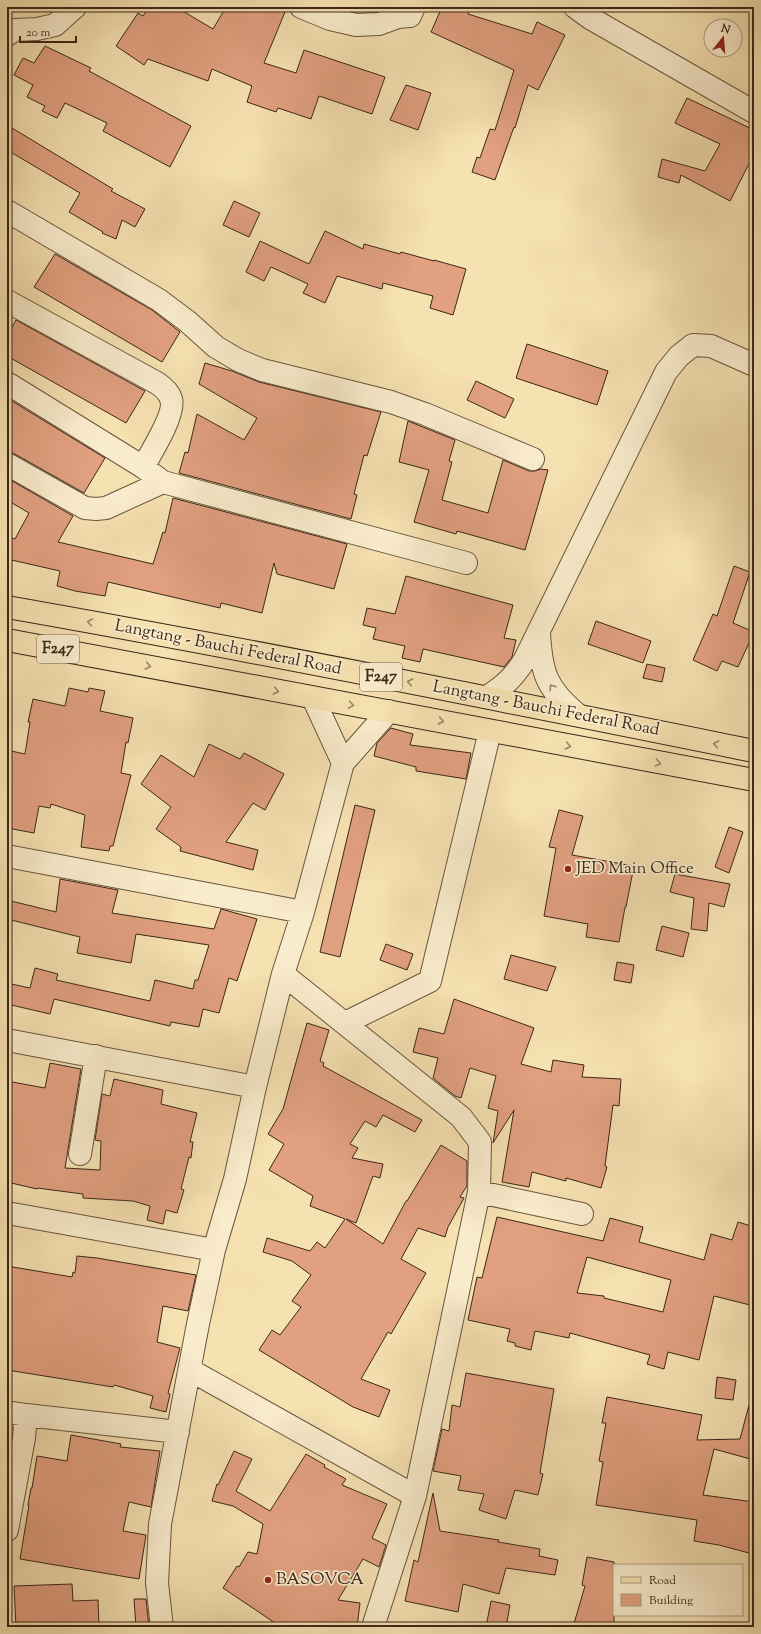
<svg xmlns="http://www.w3.org/2000/svg" width="761" height="1634" viewBox="0 0 761 1634" font-family="'Sorts Mill Goudy',serif">
  <rect width="100%" height="100%" fill="#f6e1b1"/>
  <filter id="stains"><feTurbulence type="fractalNoise" baseFrequency=".005" numOctaves="4"/><feColorMatrix values="0 0 0 0 .2 0 0 0 0 .09 0 0 0 0 .02 0 0 0 .5 -.17"/></filter>
  <radialGradient id="worn" r=".72"><stop offset=".6" stop-color="#630" stop-opacity="0"/><stop offset="1" stop-color="#630" stop-opacity=".3"/></radialGradient>
  <path fill="#e1a080" stroke="#3a2719" fill-rule="evenodd" d="M149,7h27l37,22 13,-22h61l-23,56 32,10 8,-23 81,27 -13,37 -53,-18 -8,23 -33,-11 -2,4 -29,-10 5,-16 -40,-17 -4,12 -60,-22 -4,6 -28,-19 22,-33 5,3z
    M442,7h29l-3,7 64,20 5,-12 28,13 -27,55 -10,-5 -13,43 -1,-1 -19,53 -23,-8 5,-15 3,1 10,-29 5,1 19,-60 -83,-38z
    M45,46l46,22 -2,3 102,55 -21,41 -67,-36 4,-8 -42,-20 -8,15 -15,-7 3,-5 -18,-9 6,-12 -19,-10 9,-17 11,5z
    M406,85l25,8 -13,37 -28,-10z
    M687,98l67,32v24l-24,47 -49,-26 -2,8 -21,-6 4,-18 43,12 15,-27 -45,-21z
    M7,125l106,64 -2,2 34,18 -10,18 -13,-7 -6,19 -14,-6 1,-1 -34,-20 11,-19 -73,-43z
    M234,201l26,12 -11,24 -26,-12z
    M325,231l38,18 1,-5 36,10 1,-2 33,9v-1l32,9 -13,46 -23,-7 3,-12 -50,-13 -1,6 -45,-13 -12,27 -22,-10 5,-9 -37,-17 -7,14 -18,-9 14,-31 49,23z
    M55,254l97,56 28,22 -18,30 -128,-75z
    M16,320l129,71 -19,32 -119,-67v-20z
    M527,344l81,27 -11,34 -81,-27z
    M205,363l27,8 27,11 122,30 -14,44 -3,-1 -10,39 3,1 -6,24 -172,-46 6,-21 3,1 9,-39 47,26 13,-22 -58,-34z
    M476,381l38,18 -9,19 -38,-18z
    M7,398l98,60 -21,35 -71,-40 -6,-1z
    M408,421l47,19 -6,21 3,1 -10,38 46,13 15,-53 26,11h6l6,-2 7,1 -23,80 -68,-19 -1,3 -42,-12 15,-52 -30,-8z
    M7,478l66,38 -15,26 95,22 10,-32 2,1 8,-35 174,46 -13,45 -57,-15 -3,-11 -12,50 -41,-10 -1,5 -112,-26 -3,14 -30,-5 -18,-5 3,-15 -53,-12v-22l8,2 14,-26 -22,-13z
    M734,566l16,6 -17,51 21,9 -16,35 -16,-6 -5,10 -24,-11 20,-46 4,2z
    M406,576l107,29 -9,33 12,2 -4,17 -8,10 -81,-18 -3,13 -18,-4 3,-12 -32,-7 3,-11 -13,-3 4,-17 28,6z
    M596,621l55,20 -8,22 -55,-19z
    M647,664l18,4 -3,14 -19,-4z
    M69,688l19,4 1,-4 16,3 -5,20 33,7 -5,25 -2,-1 -5,31 10,2 -18,71h-3l-1,5 -28,-4 4,-32 -34,-11 -1,4 -11,-2 -5,27 -27,-5v-78l18,4 5,-32h-2l5,-23 32,7z
    M391,728l22,6 -3,11 61,8 -5,26 -50,-8v-4l-42,-11 3,-13z
    M209,744l31,15 4,-6 40,21 -19,36 -12,-7 -27,39 32,8 -5,20 -73,-19 1,-4 -25,-18 15,-22 -30,-23 20,-29 33,22z
    M355,805l20,5 -35,147 -20,-5z
    M559,810l24,6 -11,39 62,11 -8,41h-1l-6,35 -33,-5 2,-13 -44,-8 12,-68 -7,-1z
    M729,827l14,5 -14,41 -14,-6z
    M675,874l55,10 -6,23 -15,-4 -2,28 -16,-2 3,-31 -24,-6z
    M60,879l58,11 -6,23 102,16 7,-20 36,10 -20,62 -8,-3 -10,35 -16,-4 -4,18 -28,-5 -1,4 -116,-27 -4,15 -43,-10v-21l23,5 5,-20 23,6 -2,6 94,21 5,-21 38,9 2,-9h3l11,-35 -73,-11 -5,29 -54,-10 3,-16 -73,-18v-19l49,12z
    M662,926l27,7 -6,24 -27,-7z
    M386,944l27,10 -6,16 -27,-10z
    M511,955l45,12 -9,24 -43,-12z
    M617,962l17,3 -3,18 -17,-3z
    M454,999l80,29 -13,36 30,8 2,-12 31,5 -2,12 39,2 -2,27 -6,-1 -8,61 2,1 -6,21 -35,-10v3l-34,-9 -3,15 -27,-5 12,-72 -21,33 5,-32 -10,-3 8,-32 -26,-8 -9,30 -6,-2 -22,-18 5,-20 -25,-6 6,-24 25,6z
    M307,1023l22,7 -9,31 4,2 -1,3 99,54 -7,12 -32,-17 -7,12 -11,-6 -15,23 8,4 -6,10 31,6 -3,14 -7,-2 -17,47 -10,-4 37,25 23,-43h1l34,-56 26,16v25l-7,11 4,1 -16,29 -3,10 -27,-9 -17,31 25,14 -35,61 -3,-2 -27,47 29,11 -11,27 -26,-10 -94,-57 13,-20 8,5 21,-28 -9,-6 19,-26 -19,-14 -29,-9 4,-14 43,13 7,-9 8,6 20,-29 -35,-13 3,-10 -44,-26 15,-26 -16,-10 15,-25z
    M50,1063l31,6 -16,99 35,2 1,-29 -6,-1 7,-46 8,2 4,-17 49,11 -2,14 36,9 -7,29h3l-2,16 -2,-1 -8,32 3,1 -7,23 -11,-3 -3,14 -16,-4 3,-14 -17,-5 -50,-3v-4l-46,-6v1l-30,-7v-101l38,7z
    M497,1217l106,24 7,-23 33,9 -4,15 65,18 7,-26 21,6 6,-18 16,5v79l-40,-10 -15,64 -31,-8 -4,17 -17,-5 3,-9 -80,-22 -1,5 -34,-7 -4,19 -16,-4v-3l-8,-2 3,-12 -42,-9 9,-43 5,1zM587,1257l84,23 -8,32 -59,-14v-2l-27,-3z
    M77,1256l20,2 99,17 -8,36 -25,-5 -6,36 23,6 -12,45 2,1 -4,18 -16,-4 3,-12 -39,-11 -1,2 -106,-17v-104l65,11 1,-5 2,1z
    M466,1373l88,16 -14,84 3,1 -5,21 -23,-5 -9,29 -27,-9 5,-16 -26,-4 3,-14 -28,-5 9,-42 7,2 3,-26 8,2z
    M717,1377l19,3 -3,20 -18,-2z
    M607,1397l95,18 -5,25 43,-1 9,-34 5,1v54l-40,-11 -11,46 51,7v32l-5,19 -30,-8 -25,-4 3,-21 -101,-15 7,-43 -4,-1 7,-38h-4z
    M71,1435l50,9 -1,3 40,4 -9,56 -22,-5 -6,29 23,4 -7,44 -119,-20 9,-54h-1l3,-17h1l5,-32 30,5z
    M234,1451l18,8 -16,32 34,20 36,-57 19,11 -1,2 22,12 -4,6 45,19 -15,34 14,7 -7,22 -16,-8 -25,41 22,3 -3,24h-76l-58,-39 14,-22 2,1 9,-15 9,2 6,-30 -30,-18 -21,-5 5,-17 1,1z
    M433,1493l7,38 59,9 -1,2 42,7 -1,7 19,4 -3,15 -49,-7 -7,26 -36,-10 -5,28 -53,-11 9,-41 4,2z
    M587,1557l27,5v65h-41l12,-41 -3,-1z
    M72,1584l1,17 25,-1 1,27h-83l-2,-41z
    M134,1599h12l3,28h-13z
    M491,1601l19,4 -4,22h-20z"/>
  <g fill="none" stroke-linecap="round" stroke-linejoin="round">
    <defs>
      <path id="street" d="M301,7l29,12 26,6 23,-1 19,-7 12,-1 4,-9
        M575,7l15,11 164,94
        M7,35l8,-5 22,-1 18,-4 20,-18
        M7,211l152,89 28,21 29,26 22,13 24,10 129,32 34,12 108,45
        M7,301l150,82c6,4 12,9 14,16 5,14 -20,54 -28,68
        M7,383l136,84 20,15 303,81
        M7,464l78,44 11,1 10,-1 57,-26
        M539,632c2,40 7,57 39,83
        M487,697c17,-11 26,-19 37,-36l142,-289 13,-16 14,-11 18,1 43,19
        M313,698l30,65
        M7,856l296,56
        M283,974l178,143 19,25 -1,50 -64,304 -42,131
        M345,1023l85,-42 60,-250
        M7,1040l248,47
        M80,1154l16,-98
        M479,1192l103,22
        M7,1213l207,37
        M190,1370l225,126
        M7,1412l19,3
        M7,1530l17,-92 2,-23 152,17
        M162,1627l-5,-44 3,-59 38,-200 16,-74 21,-71 20,-92 28,-113 20,-62 40,-149 46,-52"/>
      <path id="primary" d="M7,607c250,44 498,94 747,144
        M7,640l747,140"/>
    </defs>
    <use href="#street" stroke="#69563f" stroke-width="24"/>
    <use href="#primary" stroke="#3a2719" stroke-width="24"/>
    <use href="#street" stroke="#f9eccc" stroke-width="22"/>
    <use href="#primary" stroke="#f6e1b1" stroke-width="22"/>
  </g>
  <defs><path id="oneway-chevron" d="M-2-3.5L2.5 0L-2 3.5" fill="none" stroke-width="1.6" stroke-linecap="round" stroke-linejoin="round"/></defs>
  <g stroke="#988465">
    <use href="#oneway-chevron" transform="translate(90 622) rotate(-170)"/>
    <use href="#oneway-chevron" transform="translate(148 666) rotate(11)"/>
    <use href="#oneway-chevron" transform="translate(410 682) rotate(-169)"/>
    <use href="#oneway-chevron" transform="translate(276 691) rotate(11)"/>
    <use href="#oneway-chevron" transform="translate(351 705) rotate(10)"/>
    <use href="#oneway-chevron" transform="translate(441 721) rotate(11)"/>
    <use href="#oneway-chevron" transform="translate(716 744) rotate(-169)"/>
    <use href="#oneway-chevron" transform="translate(568 746) rotate(11)"/>
    <use href="#oneway-chevron" transform="translate(658 763) rotate(10)"/>
  </g>
  <use stroke="#9a8a72" href="#oneway-chevron" transform="translate(552 687) rotate(-122)"/>
  <g fill="#8f2418" stroke="#f9eccc" stroke-width="1.5">
    <circle cx="568" cy="869" r="4"/>
    <circle cx="268" cy="1580" r="4"/>
  </g>
  <g text-anchor="middle" dominant-baseline="central" stroke-width="3.5" stroke-linejoin="round" paint-order="stroke">
    <g fill="#f9eccc" stroke="#73624f" stroke-width="1">
      <rect x="37" y="635" width="42" height="28" rx="3"/>
      <rect x="360" y="663" width="42" height="28" rx="3"/>
    </g>
    <g font-size="16" font-weight="bold" fill="#3a2719">
      <text x="58" y="649">F247</text>
      <text x="381" y="677">F247</text>
    </g>
    <g font-size="17" fill="#3a2719" stroke="#f9eccc">
      <text transform="translate(228 648) rotate(11)">Langtang - Bauchi Federal Road</text>
      <text transform="translate(546 709) rotate(11)">Langtang - Bauchi Federal Road</text>
    </g>
    <g font-size="17" fill="#3a2719" stroke="#f9eccc" text-anchor="start">
      <text x="576" y="869">JED Main Office</text>
      <text x="276" y="1580">BASOVCA</text>
    </g>
  </g>
  <rect width="761" height="1634" fill="none" stroke="#f6e1b1" stroke-width="24"/>
  <rect x="8" y="8" width="745" height="1618" fill="none" stroke="#3a2719" stroke-width="2"/>
  <rect x="12" y="12" width="737" height="1610" fill="none" stroke="#3a2719"/>
  <rect x="613" y="1564" width="130" height="52" fill="#f9eccc" stroke="#ad9d84"/>
  <rect x="621" y="1577" width="20" height="6" fill="#f6e1b1" stroke="#ad9d84"/>
  <text x="649" y="1584" font-size="12" fill="#3a2719">Road</text>
  <rect x="621" y="1594" width="20" height="12" fill="#e1a080" stroke="#ad9d84"/>
  <text x="649" y="1604" font-size="12" fill="#3a2719">Building</text>
  <g transform="translate(723 38) rotate(17)"><circle r="19" fill="#f9eccc" stroke="#ad9d84"/>
  <path d="M0-3L7 15L0 10L-7 15Z" fill="#8f2418"/>
  <text y="-6" font-size="11" font-weight="bold" text-anchor="middle" fill="#3a2719">N</text>
  </g>
  <path d="M20 36v6h56v-6" fill="none" stroke="#3a2719" stroke-width="2"/>
  <text x="26" y="36" font-size="12" fill="#3a2719" stroke="#f9eccc" stroke-width="3" paint-order="stroke">20 m</text>
  <rect width="100%" height="100%" filter="url(#stains)"/>
  <rect width="100%" height="100%" fill="url(#worn)"/>
</svg>
